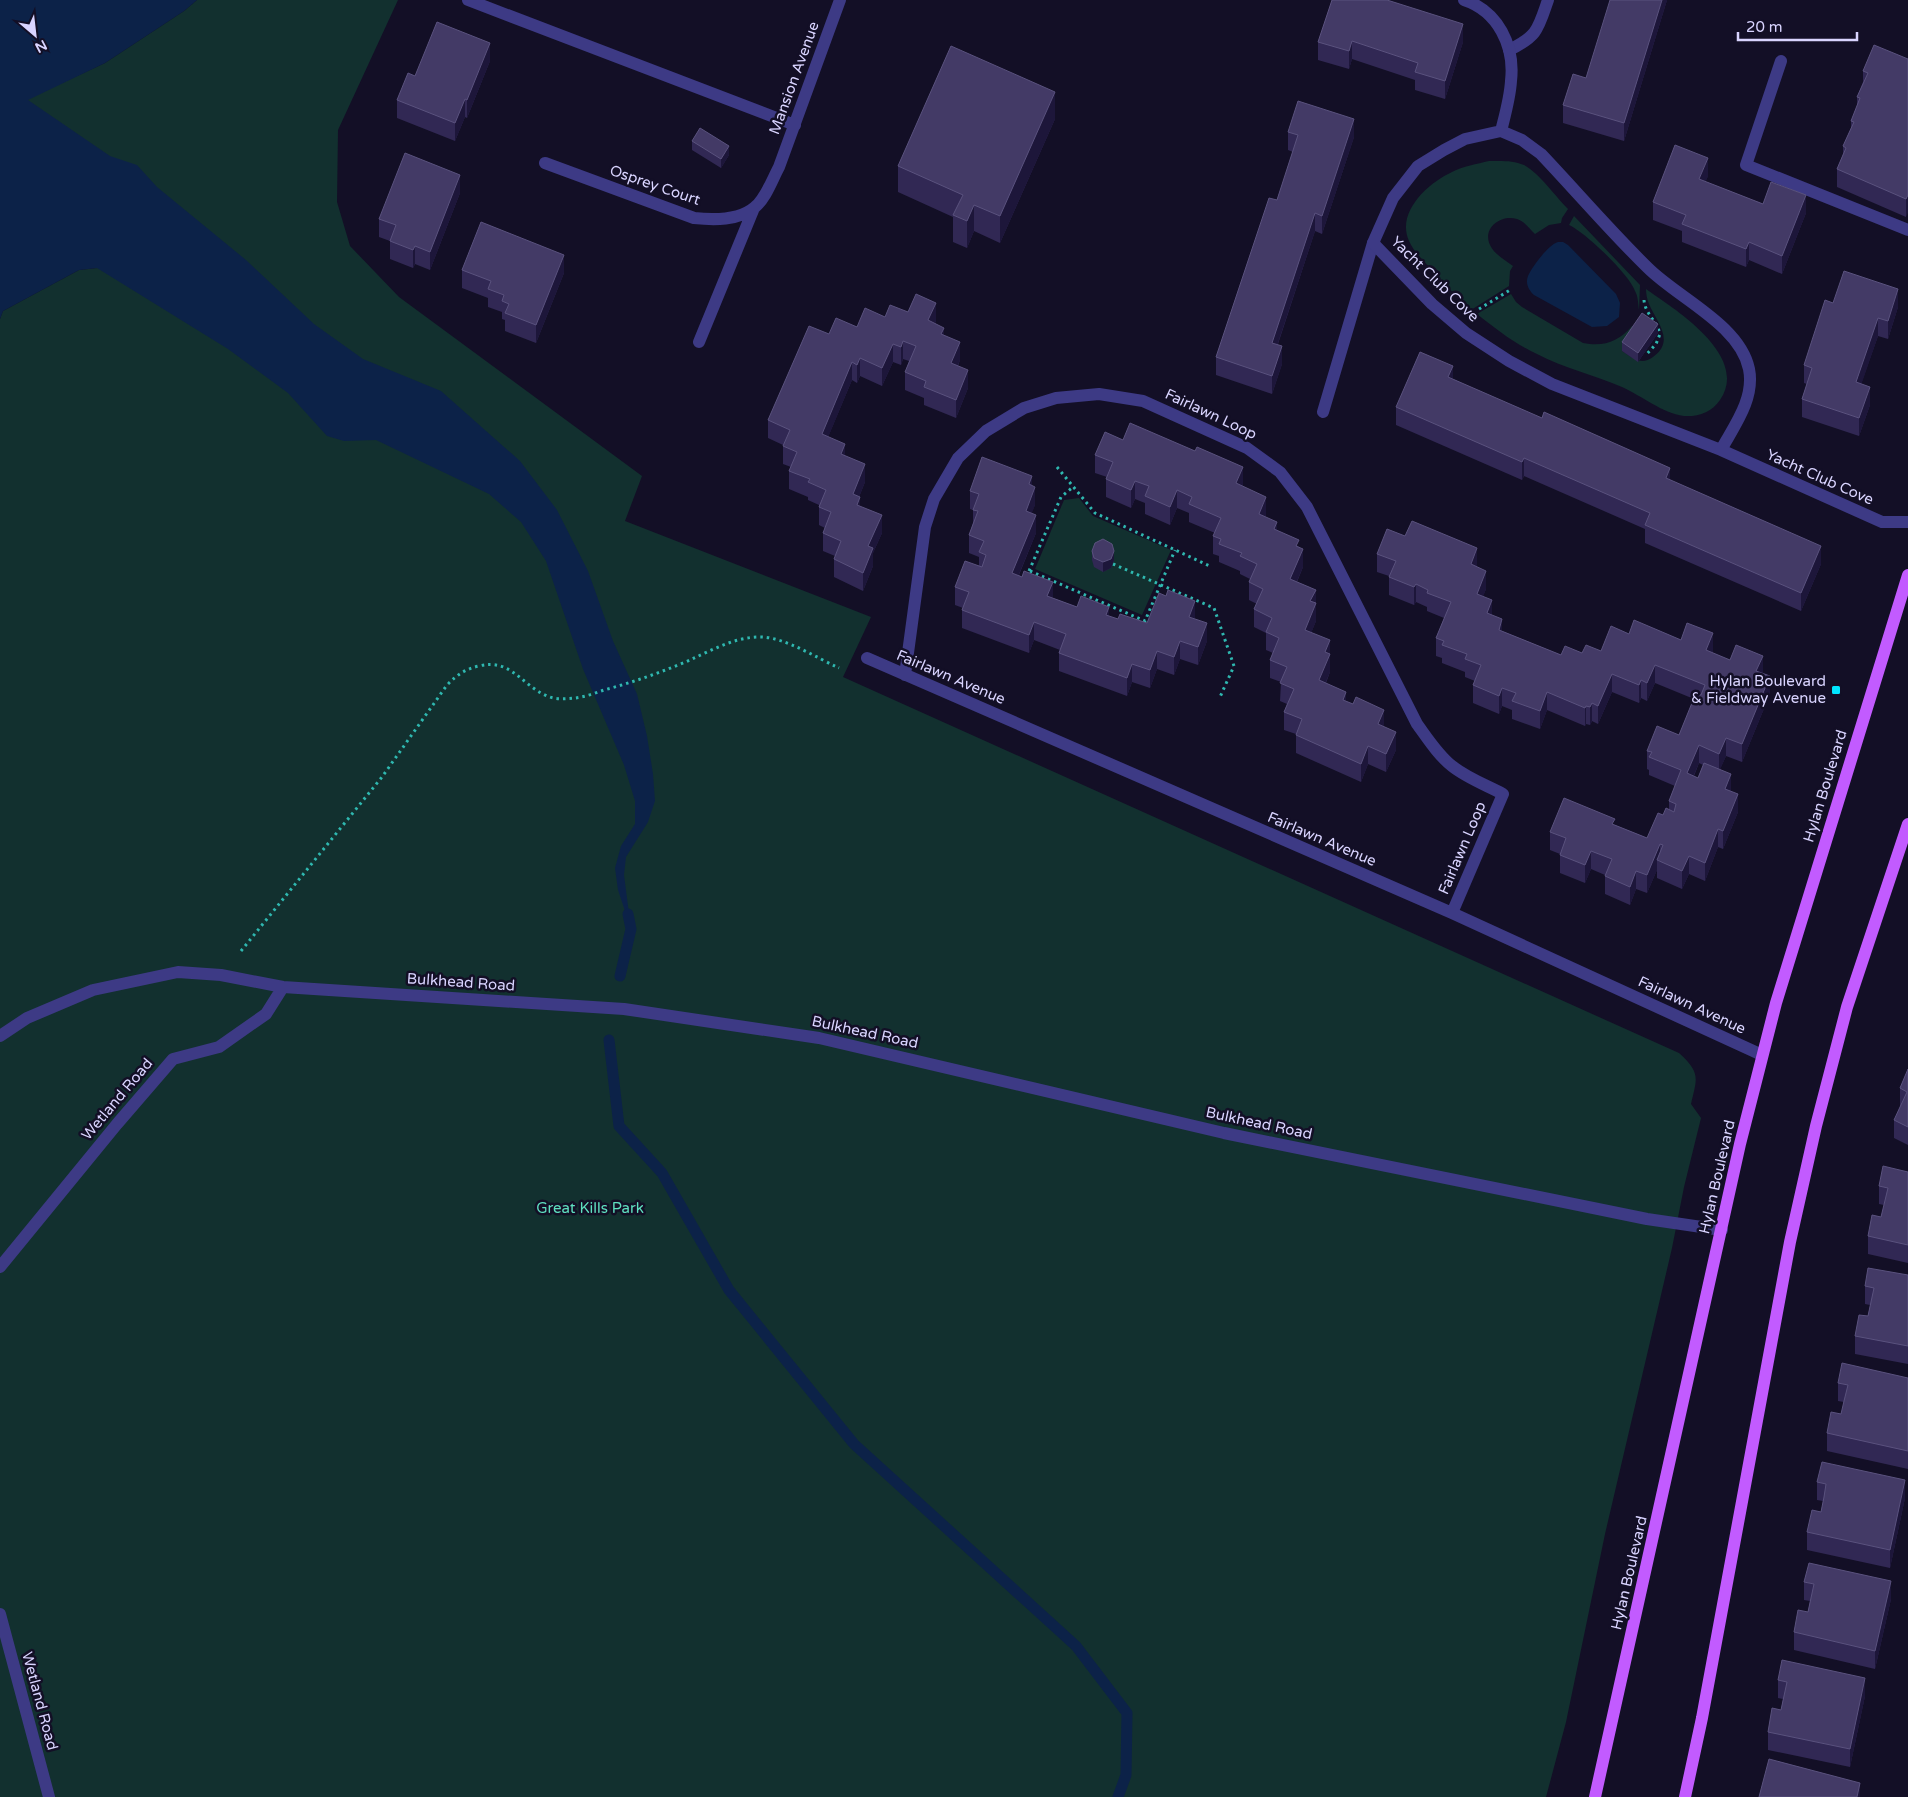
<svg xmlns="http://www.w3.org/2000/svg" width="1908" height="1797" viewBox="0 0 1908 1797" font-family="'Varela Round',sans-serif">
  <rect width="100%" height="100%" fill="#130f26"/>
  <path fill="#12302f" d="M197,0h201l-60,130 -1,72 13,44 49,51 243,179 -17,45 246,96 -28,60 836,376c22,20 18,25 12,51l10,14 -17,69 -12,61 -67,286 -39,188 -20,75h-1546v-1478l3,-8 76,-41 18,-2 -70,-169 78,-36 79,-52z
    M1489,161c11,0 24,-1 35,4 15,8 32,32 44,44l-6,9 -1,5 -12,2 -14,9c-6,-6 -11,-13 -18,-15 -16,-5 -35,9 -27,26 4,9 15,15 23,21l-3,5 -1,15 -38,24 -35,-34 3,-4 -4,-4 -4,1c-8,-9 -17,-17 -22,-28 -13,-29 19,-58 43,-69 11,-6 25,-8 37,-11z
    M1574,216l66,69 -1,25c-1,-7 -1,-14 -4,-19 -6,-17 -50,-59 -66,-66z
    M1646,289c30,21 104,67 74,111 -8,12 -22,17 -36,16 -22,-3 -42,-20 -62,-29 -28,-12 -58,-19 -85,-33 -22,-10 -41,-25 -60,-40l34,-20 5,8 6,5 61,36c21,4 35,-1 49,-17l4,4 -14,21c11,7 19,15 31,6 23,-16 3,-36 -4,-53 -2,-5 -3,-10 -3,-15z
    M1079,498l14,18 78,34 -29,65 -107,-46 29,-69z"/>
  <path fill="#0c2248" d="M0,0h197l-13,11 -79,52 -77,37 82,56 27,9 20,22 89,73 68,64 49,35 78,32 79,70 37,49 31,61 25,70 24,53 10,42 6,38 2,27 -7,21 -22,35 -2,18 7,54 -13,-39 -3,-22 6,-22 14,-22v-23l-11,-36 -41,-96 -37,-108 -25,-39 -32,-28 -113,-54 -32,1 -17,-5 -39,-43 -60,-44 -131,-81 -18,2 -76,41 -3,8z
    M1558,242h5l5,3 48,49 4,9 -1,14 -12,9 -15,1 -58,-32c-5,-5 -9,-11 -6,-19 4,-9 20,-31 30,-34z"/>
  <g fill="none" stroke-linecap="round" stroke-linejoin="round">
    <path stroke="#0c2248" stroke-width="11" d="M620,976l11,-47 -3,-15
      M609,1040l10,86 43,47 67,117 125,154 222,202 51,67 -1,62 -8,22"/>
    <path stroke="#2fb8b0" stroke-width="3" stroke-dasharray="2.5 4" stroke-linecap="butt" d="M1644,300c1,14 13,21 16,34l-4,10 -10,11
      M1479,309l31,-19
      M1057,467l38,46 117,54
      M1113,564l101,44 20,58 -14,31
      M1029,571l32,-74 12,-10
      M1030,571l115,50 30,-71
      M241,951l141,-174 65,-92c10,-10 18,-16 32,-19 31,-8 42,18 66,29 9,5 20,4 30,3 10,-1 20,-5 29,-8 30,-8 58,-18 86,-30 22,-10 47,-24 72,-23 24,1 55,21 77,31"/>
    <path stroke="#3d3a85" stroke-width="12" d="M468,0l327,125
      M1509,50c29,-14 29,-21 39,-50
      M1781,61l-35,104 162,65
      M1323,412l50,-169
      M0,1036l27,-18 66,-28 85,-18 43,3 62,12 341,22 195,29 405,95 423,86 75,11
      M0,1267l117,-143 56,-65 46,-12 47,-33 17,-27
      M0,1614l49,183"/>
    <path stroke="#3d3a85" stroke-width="12" d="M1464,0c34,11 51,46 47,81 -1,17 -6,34 -10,50
      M545,163l149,55c19,2 45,3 61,-11 11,-9 17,-27 24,-40l61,-167
      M699,342l55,-134
      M1721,450c13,-24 34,-51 28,-81 -9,-44 -71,-71 -101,-101 -37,-36 -71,-76 -107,-114l-19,-14 -21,-9 -36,8 -21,11 -26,16 -25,32 -20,45 59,61 34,29 43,28 43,23 169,66 161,72h26
      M867,658l585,255 310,142
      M905,675l20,-148 9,-28 24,-41 28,-27 38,-23 32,-10 43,-4 44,7 104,47 33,24 27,35 110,217c11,15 21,31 35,42 15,12 34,19 51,28l-51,119"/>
    <path stroke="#c25bff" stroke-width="12" d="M1595,1797l145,-653 36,-141 132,-428
      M1685,1797l17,-79 88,-476 26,-116 31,-119 61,-183"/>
  </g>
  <path fill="#312854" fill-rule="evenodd" d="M1332,0l131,42 -18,57 -30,-9v-10l-63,-21 -3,10 -31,-9v-18z
    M1667,0l-43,141 -61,-18v-18l23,-27z
    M1908,59l-2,158 -69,-30v-18l6,-15v-8l8,-18v-7l6,-15v-9l6,-15v-11z
    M490,61l-23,57 -2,-1 -10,24 -58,-23v-18z
    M1055,119l-55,124 -26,-12 -7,17 -14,-6v-25l-55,-25v-26z
    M1288,132l66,5 -32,97 -7,-3 -37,113 4,20 -10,30 -56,-19v-18l61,-157 16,-48 -5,-2z
    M692,141l37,14 -8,13 -29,-18z
    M1708,176l-3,6 58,22 43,9 -24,61 -33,-14 -3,7 -64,-25v-11l-29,-11v-18z
    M460,193l-30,77 -15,-6 -2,4 -23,-9v-18l-11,-4v-18z
    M462,270l102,3 -28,70 -31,-12v-11l-3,-1v-7l-14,-5v-9l-26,-10z
    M1833,303l65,4 -10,32 -10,-3 -17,48 9,21 -11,31 -57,-19v-18l5,-15 -3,-1v-18z
    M908,312l28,9 -1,2 9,13 16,24 -2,6 10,22 -12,30 -32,-13v-7l-19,-8v-18l4,-11 -6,-2 -2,6 -8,-3 -11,24 -22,-10 -3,7 -5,-3 -24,57 17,19 20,26 -6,15 1,9 22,27 -9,20v13l-10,25 -29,-14v-18l1,-3 -12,-5v-18l2,-5 -6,-3v-20l-11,-5v-3l-19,-8v-18l2,-4 -8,-3v-19l-15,-7v-18l61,-86z
    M1658,333l-20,29 -16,-11v-9z
    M1453,379l217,101 151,84 -20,47 -156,-68v-14l-121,-53 -2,4 -126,-55v-18z
    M1123,440l120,45 -1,1 24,29 -1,2 12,13 22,17 4,20 -6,15 19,8v31l-5,12 19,21v18l-4,11 20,18 38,26 12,23 -10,22 -18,-8 -7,18 -65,-29v-19l-12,-4v-18l3,-8 -7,-3 1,-19 -11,-4v-18l3,-7 -7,-3v-17l-12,-6v-18l3,-5 -8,-4v-18l1,-3 -10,-5v-3l-21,-9v-6l-6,-2v-18l2,-3 -26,-11v-9l-12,-5 -7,17 -25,-11v-11l-10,-4 -4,9 -25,-11v-18l1,-2 -12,-4v-18z
    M1032,485l3,20 -4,8 5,20 -17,42 34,23 24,9 41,12 29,4 48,-4 12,22 -9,24 -18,-6 -6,16 -17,-6 -7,19 -18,-6 -5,14 -68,-25v-18l1,-3 -26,-10 -5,13 -67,-25v-18l1,-2 -8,-3v-18l24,-21v-9l-10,-4v-18l4,-12v-13l-3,-1v-18z
    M1405,536l72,31 9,22 -3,7 9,19 10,16 59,24 40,-4 28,-17 52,6 32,11 -1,2 51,21 7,20 -28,68 -16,-6 -6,13 11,22 7,21 -15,37 -5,-2 -13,34 -16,-7 -7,15 -25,-11v-8l-10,23 -11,-4 -6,16 -25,-11v-19l-14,-6 -6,14 -25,-10v-19l-10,-4v-18l65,-7 32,13 16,-23 6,-6v-8l6,-15 -26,-11v-5l-2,-1v-18l32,-16 15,-36 -39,-16 -8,18 -6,-3 -2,5 -27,-11 -14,32 -6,-3 -2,4 -4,-1 -1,2 -38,-16 -7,19 -28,-10v-9l-10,-4 -3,8 -26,-11v-18l2,-4 -10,-4v-5l-23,-9v-5l-6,-2v-18l8,-20 -17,-7v-4l-11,-5 -2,3 -25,-10v-19l-12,-4v-18zM1699,763l4,2 -5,13 -4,-2z
    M1092,551l22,9 -3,8 -8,4 -9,-5 -2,-7z
    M1908,1069v76l-14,-7v-18l6,-13v-19z
    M1908,1172v91l-40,-9v-18l13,-19 3,-12 -5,-1v-18z
    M1908,1275v89l-53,-10v-18l13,-20 2,-11 -5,-1v-18z
    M1908,1378v91l-81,-18v-18l14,-19 3,-12 -6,-1v-18z
    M1817,1482l88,16 -15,70 -83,-18v-18l14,-20 2,-11 -6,-1z
    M1804,1582l87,17 -16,70 -81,-19v-18l14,-20 2,-11 -6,-1z
    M1778,1680l87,16 -15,71 -82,-17v-18l13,-22 2,-11 -5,-1z"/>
  <path fill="#1d163a" d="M1662,0h5l-43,141v-18z
    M1463,24v18l-18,57v-18z
    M1352,41v18l-3,10v-18z
    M490,43v18l-23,57v-18z
    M1055,92v27l-55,124v-27z
    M465,99v18l-10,24v-18z
    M1354,119v18l-32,97v-18z
    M729,146v9l-8,13v-9z
    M1708,158v18l-9,21v-18z
    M460,175v18l-30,77v-18z
    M1806,195v18l-24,61v-18z
    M1908,195v18l-2,4v-18z
    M974,205v26l-7,17v-27z
    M1315,213v18l-43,130v-18z
    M1749,242v18l-3,7v-18z
    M415,246v18l-2,4v-18z
    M564,255v18l-28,70v-18z
    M1898,289v18l-10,32v-18z
    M936,303v18l-8,17v-18z
    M1878,318v18l-22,64v-18z
    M1658,324v9l-20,29v-9z
    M944,328v18l-3,-12z
    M903,341v18l-2,6v-18z
    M960,342v18l-9,21v-18z
    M893,344v18l-11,24v-18z
    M1282,346v18l-10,30v-18z
    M860,358v18l-3,7v-18z
    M852,362v18l-30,72v-18z
    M1453,366v18l-5,-7z
    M968,370v18l-12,30v-18z
    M1870,387v18l-11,31v-18z
    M845,444v18l-4,-8z
    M1524,458v18l-2,4v-18z
    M865,464v18l-12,30v-18z
    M1243,467v18l-7,16v-18z
    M1670,468v18l-4,-8z
    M1032,476v18l3,-7v18l-9,24v-18l3,-27z
    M1135,481v18l-4,9v-18z
    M1177,490v18l-7,17v-18z
    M860,497v18l-3,-10z
    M1266,497v18l-7,17v-18z
    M882,515v18l-9,20v13l-10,25v-18l5,-27z
    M1036,515v18l-24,58v-18z
    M1277,522v18l-3,-11z
    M1821,546v18l-20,47v-18z
    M1477,548v18l-6,16v-18z
    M1303,549v18l-13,30v-18z
    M1114,551v9l-3,8 -8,4v-10z
    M1486,571v18l-9,23v-18z
    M1053,582v18l-6,-4z
    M1416,584v18l-2,3v-18z
    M1316,590v31l-11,27v-18l5,-29z
    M1492,600v18l-5,-5z
    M1195,601v18l-6,-2z
    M1109,607v18l-3,-10z
    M1502,619v18l-3,-7z
    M1034,622v18l-5,13v-18z
    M1207,623v18l-9,24v-18z
    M1713,633v18l-7,17v-18z
    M1330,640v32l-11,26v-18l6,-28z
    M1180,641v18l-6,16v-18z
    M1157,651v18l-7,19v-18z
    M1763,656v18l-7,-3z
    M1132,664v18l-5,14v-18z
    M1655,665v18l-8,18v-18z
    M1612,674v18l-14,32v-18z
    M1770,676v18l-28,68v-18z
    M1641,680v18l-2,5v-18z
    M1502,688v18l-3,8v-18z
    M1346,692v18l-3,-10z
    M1547,692v18l-7,19v-18z
    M1592,703v18l-2,4v-18z
    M1586,706v18l-1,2v-18z
    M1384,710v18l-6,-4z
    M1396,732v18l-10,22v-18z
    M1726,738v18l-7,16v-18z
    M1699,745v18l-12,28v-18z
    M1368,746v18l-7,18v-18z
    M1731,774v18l-6,-3z
    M1738,794v18l-15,37v-18z
    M1718,829v18l-13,34v-18z
    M1660,844v18l-3,-2v10l-10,23v-18z
    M1591,851v18l-6,14v-18z
    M1689,856v18l-7,15v-18z
    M1636,871v18l-6,16v-18z
    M1905,1480v18l-15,70v-18z
    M1891,1581v18l-16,70v-18z
    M1865,1678v18l-15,71v-18z
    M1860,1783v14h-3z"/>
  <path fill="#433a66" stroke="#5a527e" d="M1332,0h55l76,24 -18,57 -30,-9 3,-9 -66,-22 -3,10 -31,-9z
    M1610,0h52l-38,123 -61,-18 10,-31 13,4z
    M437,22l53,21 -23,57 -2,-1 -10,24 -58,-23 11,-27 7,3z
    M1874,45l34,14v136l-2,4 -69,-30 9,-21 -3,-2 11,-24 -3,-1 9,-23 -3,-1 11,-24 -5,-2z
    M951,46l104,46 -55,124 -26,-11 -7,16 -14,-6 10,-20 -65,-29z
    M1298,101l56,18 -32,97 -7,-3 -43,130 10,3 -10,30 -56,-19 53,-159 8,2 21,-65 -10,-3z
    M700,128l29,18 -8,13 -29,-18z
    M1675,145l33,13 -9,21 64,25 8,-22 35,13 -24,61 -33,-14 -3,7 -64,-25 4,-9 -33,-13z
    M405,153l55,22 -30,77 -15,-6 -2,4 -23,-9 6,-16 -17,-6z
    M481,222l83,33 -28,70 -31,-12 4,-9 -7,-3 2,-6 -16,-6 3,-8 -29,-11z
    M1844,271l54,18 -10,32 -10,-3 -22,64 14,5 -11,31 -57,-19 10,-31 -8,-3 21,-65 8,3z
    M916,294l20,9 -8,17 16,8 -3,6 19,8 -9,21 17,7 -12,30 -32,-13 2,-6 -21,-9 11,-26 -13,-5 -2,6 -8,-3 -11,24 -22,-10 -3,7 -5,-3 -30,72 23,10 -4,10 24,10 -12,30 7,3 -3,8 25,10 -14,31 5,2 -10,25 -29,-14 7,-18 -18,-8 8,-21 -12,-5 7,-17 -18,-8 2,-3 -21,-8 8,-19 -14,-6 7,-16 -22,-10 41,-94 20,8 7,-16 21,9 8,-19 20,9 5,-12 18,7z
    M1642,313l16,11 -20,29 -16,-11z
    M1420,352l33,14 -5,11 94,41 2,-6 126,56 -4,10 155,68 -20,47 -156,-68 5,-12 -126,-55 -2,4 -126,-55z
    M1130,423l65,28 2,-4 46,20 -7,16 30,14 -7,17 18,8 -3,7 25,11 -3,6 7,3 -13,30 26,11 -6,11 6,2 -11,27 25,10 -5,12 5,2 -11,26 27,12 -3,8 10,4 3,-7 28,13 -6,14 18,8 -10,22 -18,-8 -7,18 -65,-29 6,-16 -18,-7 10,-23 -14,-6 7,-16 -17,-7 9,-22 -13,-6 6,-14 -18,-9 9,-20 -14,-7 8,-18 -17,-8 2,-3 -23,-9 2,-5 -8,-3 8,-18 -32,-14 3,-7 -15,-7 -7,17 -25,-11 4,-10 -14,-5 -4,9 -25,-11 7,-17 -18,-7 10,-23 18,8z
    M982,457l50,19 -3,8 6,3 -9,24 10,4 -24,58 10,4 2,-6 29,11 -6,14 30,11 4,-11 28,11 -3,8 12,4 2,-5 27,9 12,-30 7,3 2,-6 27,11 -6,16 18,6 -9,24 -18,-6 -6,16 -17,-6 -7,19 -18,-6 -5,14 -68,-25 7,-19 -32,-12 -5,13 -67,-25 7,-18 -14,-5 10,-26 17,6 4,-12 -7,-3 5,-11 -15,-6 9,-24 -5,-1 6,-16 -9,-3z
    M1412,521l65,27 -6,16 15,7 -9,23 15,6 -5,13 15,6 -3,11 62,25 4,-9 17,7 4,-8 15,6 10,-25 18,8 5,-14 47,20 6,-17 26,10 -7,17 24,10 6,-15 27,11 -7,15 14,5 -28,68 -16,-6 -7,16 -20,-9 -12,28 11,5 6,-15 27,11 -6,15 13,5 -15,37 -5,-2 -13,34 -16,-7 -7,15 -25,-11 6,-15 -3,-1 -13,31 -11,-4 -6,16 -25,-11 7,-17 -21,-8 -6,14 -25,-10 6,-17 -16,-6 14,-34 51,21 -3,5 35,14 11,-25 5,2 3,-7 8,4 2,-8 -7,-3 12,-31 -32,-13 3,-5 -5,-1 10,-25 22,9 17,-42 5,2 4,-10 -50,-20 -8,18 -6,-3 -2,5 -27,-11 -14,32 -6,-3 -2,4 -4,-1 -1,2 -38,-16 -7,19 -28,-10 4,-8 -14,-5 -3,8 -26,-11 8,-20 -16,-6 2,-5 -25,-9 2,-4 -8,-3 15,-36 -24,-9 1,-3 -12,-6 -2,3 -25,-10 7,-16 -19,-7 10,-25 18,7z
    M1103,539l9,5 2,7 -3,8 -8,3 -9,-4 -2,-7 3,-8z
    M1908,1069v58l-14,-7 13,-28 -7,-4z
    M1883,1166l25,6v73l-40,-9 4,-21 9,2 7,-29 -9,-2z
    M1868,1268l40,7v71l-53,-10 4,-21 9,1 6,-28 -9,-2z
    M1842,1363l66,15v73l-81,-18 4,-21 10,2 3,-13 4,-16 -10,-2z
    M1822,1462l83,18 -15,70 -83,-18 5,-22 9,2 3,-15 2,-13 -9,-2z
    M1809,1563l82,18 -16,70 -81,-19 4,-22 10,2 6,-28 -10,-2z
    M1782,1660l83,18 -15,71 -82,-17 4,-24 9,2 6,-28 -9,-2z
    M1769,1759l91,24 -3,14h-98z"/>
  <rect fill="#00e5ff" stroke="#130f26" stroke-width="2" x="1831" y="685" width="10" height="10" rx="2.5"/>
  <g text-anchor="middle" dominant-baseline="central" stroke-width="5" stroke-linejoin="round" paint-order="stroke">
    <g font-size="15" fill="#d9d4ff" stroke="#130f26">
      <text transform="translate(794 78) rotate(-70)">Mansion Avenue</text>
      <text transform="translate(655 185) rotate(19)">Osprey Court</text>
      <text transform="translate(1435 279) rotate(44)">Yacht Club Cove</text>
      <text transform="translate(1211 414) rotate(25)">Fairlawn Loop</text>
      <text transform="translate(1820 477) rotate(24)">Yacht Club Cove</text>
      <text transform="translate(951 677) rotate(23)">Fairlawn Avenue</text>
      <text transform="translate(1825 786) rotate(-73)">Hylan Boulevard</text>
      <text transform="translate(1322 839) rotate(23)">Fairlawn Avenue</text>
      <text transform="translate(1462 848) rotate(-67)">Fairlawn Loop</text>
      <text transform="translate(461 982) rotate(4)">Bulkhead Road</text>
      <text transform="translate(1692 1005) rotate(25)">Fairlawn Avenue</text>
      <text transform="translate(865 1032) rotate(12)">Bulkhead Road</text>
      <text transform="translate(117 1099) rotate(-50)">Wetland Road</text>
      <text transform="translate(1259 1123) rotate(12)">Bulkhead Road</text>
      <text transform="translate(1717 1177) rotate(-77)">Hylan Boulevard</text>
      <text transform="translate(1629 1573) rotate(-77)">Hylan Boulevard</text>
      <text transform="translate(40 1701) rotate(75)">Wetland Road</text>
    </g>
    <g font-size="15" fill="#d9d4ff" stroke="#130f26" text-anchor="end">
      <text x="1826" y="681">Hylan Boulevard<tspan x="1826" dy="17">&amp; Fieldway Avenue</tspan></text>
    </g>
    <g font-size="15" fill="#5fe0c0" stroke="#130f26">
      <text x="590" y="1208">Great Kills Park</text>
    </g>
  </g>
  <g transform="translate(35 35) rotate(152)" stroke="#130f26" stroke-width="4" paint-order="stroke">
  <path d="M0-4L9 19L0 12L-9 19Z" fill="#d9d4ff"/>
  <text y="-8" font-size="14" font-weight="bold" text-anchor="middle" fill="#d9d4ff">N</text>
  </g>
  <path d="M1738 32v8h119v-8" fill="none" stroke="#d9d4ff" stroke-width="2.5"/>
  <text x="1746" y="32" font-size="15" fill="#d9d4ff" stroke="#130f26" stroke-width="4" paint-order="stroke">20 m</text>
</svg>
